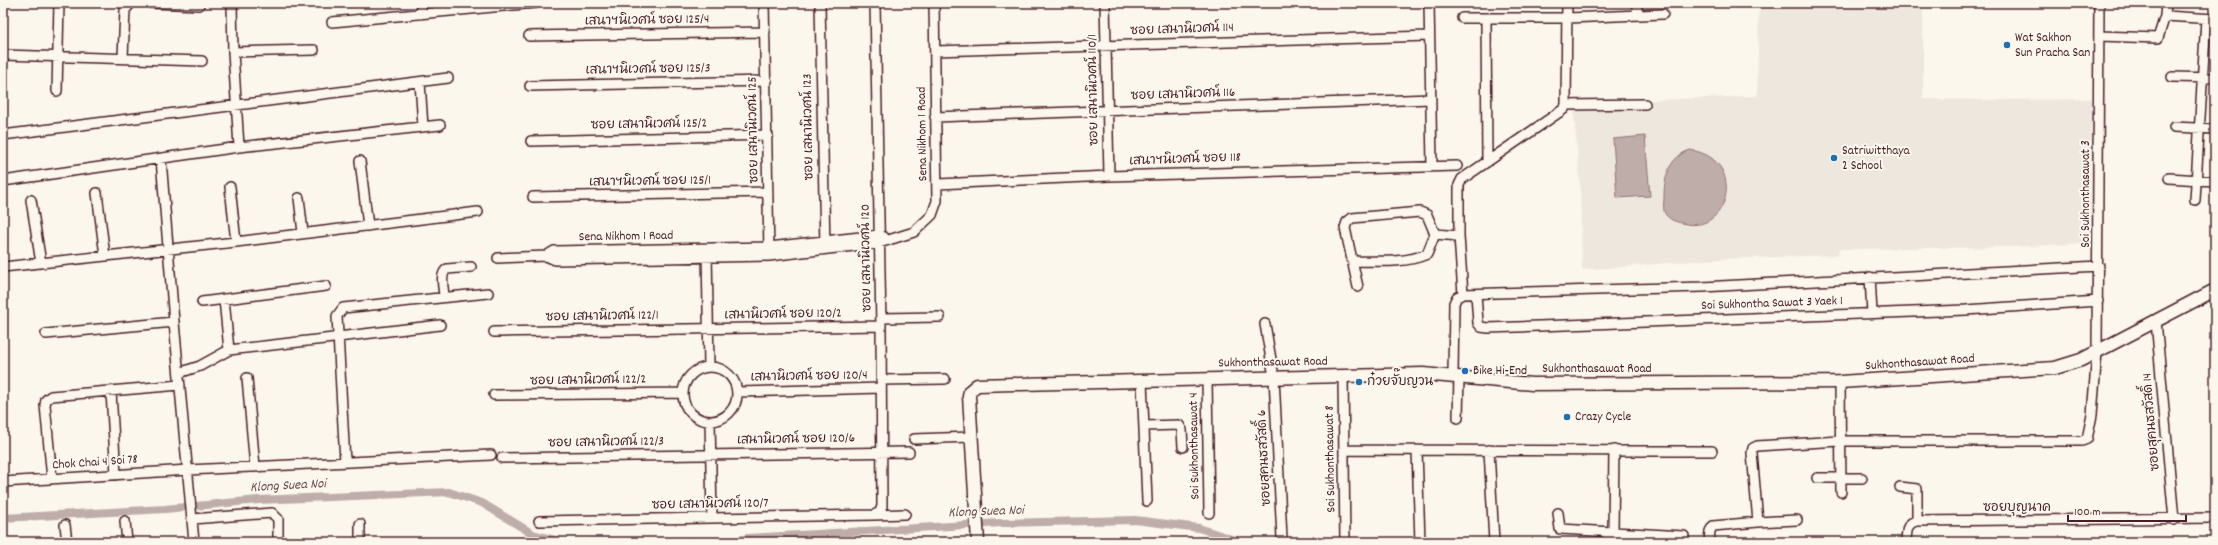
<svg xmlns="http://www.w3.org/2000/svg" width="2218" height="545" viewBox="0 0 2218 545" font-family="Dekko,'Playpen Sans Thai',sans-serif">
  <rect width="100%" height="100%" fill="#fbf7ec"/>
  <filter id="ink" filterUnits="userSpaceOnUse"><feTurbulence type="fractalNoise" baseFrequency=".025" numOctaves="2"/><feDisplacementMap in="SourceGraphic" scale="8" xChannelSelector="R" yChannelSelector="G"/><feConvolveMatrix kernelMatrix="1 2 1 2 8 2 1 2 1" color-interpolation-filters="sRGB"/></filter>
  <g filter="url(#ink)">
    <path fill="#eee7de" d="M1759,3h164v96l75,1 94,-1 -2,144 -75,4 -176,2 -1,6 -119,4 -137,11 -2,-85 -7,-82 184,-7z"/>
    <path fill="#bfadaa" stroke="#907477" d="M1645,136l5,60 -33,2 -4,-59z
      M1690,150c58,8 40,87 -8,73 -6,-1 -12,-3 -16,-8 -4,-5 -2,-12 -2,-18 0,-20 5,-40 26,-47z"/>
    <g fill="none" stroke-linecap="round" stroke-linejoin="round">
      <path stroke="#bfadaa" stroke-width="8" d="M3,518l162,-9 93,-9 191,-8 33,11 51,31 30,8
        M590,542h50
        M732,542l15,-4 254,-15 134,-3 64,8 41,14"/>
      <defs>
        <path id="minor" d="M151,3l48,2
          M232,3l1,49 6,95
          M421,3v11
          M764,3l5,249
          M820,3l5,245
          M1105,3l4,173
          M1429,3l3,162
          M1637,3v12
          M2165,16l50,3
          M1462,18h106l95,-4
          M1486,18l1,144
          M332,22l204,-19
          M529,36l236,-4
          M2099,36l59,2 7,-22 1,-13
          M935,51l494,-15
          M233,52l81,-2
          M3,55l199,6
          M123,57l2,-47 6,-7
          M2172,77l43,1
          M420,82l3,45
          M530,86l237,-5
          M57,91l2,-88
          M1566,105l79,-1
          M935,117l496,-18
          M2174,127l41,2
          M3,135l445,-57
          M531,141l237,-6
          M161,159l13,163 20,220
          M360,161l8,65
          M2169,178l46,3
          M3,181l236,-34 201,-22
          M938,184l171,-8 348,-10
          M230,187l6,55
          M97,193l8,63
          M533,197l235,-5
          M299,198l4,35
          M31,200l10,63
          M2195,200l11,-181
          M707,252l2,115
          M546,256l8,-5 215,-4 110,-12 5,2
          M498,258l48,-2 9,4 214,-4 110,-13 35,-11 18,-17 5,-14 -3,-198
          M1353,261c24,0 51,3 74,-7l8,-20
          M3,267l233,-25 242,-30
          M1870,277l2,36
          M1358,287l-13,-59 2,-6 5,-4 68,-6 7,3 8,19 24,2
          M1463,294l-4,-58v-51l3,-6 102,-70 2,-4 1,-102
          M1476,294l2,29 3,4 7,1 478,-18 132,-9
          M444,297c0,-8 -5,-23 3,-28l24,-2
          M224,299l5,51
          M202,302l124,-16
          M881,318l59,-1
          M2156,321l18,199
          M1265,324l9,53 8,161
          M494,332l387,-6
          M46,334l128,-12
          M338,337l102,-12
          M683 394a27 27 0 1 1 54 0a27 27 0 1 1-54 0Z
          M179,373l21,-7 29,-16 104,-12
          M1453,375l1,-72 3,-6 6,-3 239,-7 397,-21
          M1343,376l2,166
          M247,378l8,89
          M1207,379l2,134
          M881,380l64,-1
          M1142,381l5,120
          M1840,382l1,110
          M111,392l5,83
          M738,392l143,-4
          M494,395l189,-2
          M1458,418l1,-42
          M710,421l2,96
          M1145,426l34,-1 3,5 1,17
          M914,439l57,-2
          M1344,450l368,1
          M1417,450l3,92
          M1489,450l5,92
          M502,458l407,-6
          M345,462l-8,-146 6,-8 145,-15
          M1817,478h45
          M52,479l-7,-74 1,-5 5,-4 129,-11
          M3,482l185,-12 303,-15
          M1900,487l17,2v32
          M1558,513l2,16 124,7
          M874,515l31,-1
          M192,519l80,-6 6,6v23
          M125,521l2,21
          M539,521l335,-6 6,-3 2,-6 -1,-180 -6,-323
          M1758,522l39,-2
          M360,524v18
          M65,525l2,17
          M1613,532l1,-82
          M1906,541c1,-10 0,-18 11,-20l298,-3
          M1604,542l9,-10
          M1709,542l1,-11 3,-5 45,-4 -6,-69 1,-5 4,-2 83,-5h242l5,-2 5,-24 5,-63 2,-349"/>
        <path id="major" d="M978,542l-9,-146 1,-5 7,-6 446,-11 109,10 308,-2 215,-14 26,-8 134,-70"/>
      </defs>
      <use href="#minor" stroke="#4a1f2b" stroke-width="12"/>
      <use href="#major" stroke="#4a1f2b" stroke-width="15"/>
      <use href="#minor" stroke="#fbf7ec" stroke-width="9"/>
      <use href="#major" stroke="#fbf7ec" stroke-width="12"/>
    </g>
  </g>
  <g fill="#1f6fb2" stroke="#fbf7ec" stroke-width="1.5">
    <circle cx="2007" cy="45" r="4"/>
    <circle cx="1834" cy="158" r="4"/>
    <circle cx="1465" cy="371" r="4"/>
    <circle cx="1359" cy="382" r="4"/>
    <circle cx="1567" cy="417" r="4"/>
  </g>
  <g text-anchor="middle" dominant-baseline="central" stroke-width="4" stroke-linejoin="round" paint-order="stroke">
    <g font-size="13" fill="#4a1f2b" stroke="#fbf7ec">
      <text transform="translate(647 21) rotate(-1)">เสนาฯนิเวศน์ ซอย 125/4</text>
      <text transform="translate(1182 30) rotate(-2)">ซอย เสนานิเวศน์ 114</text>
      <text transform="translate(648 70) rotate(-1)">เสนาฯนิเวศน์ ซอย 125/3</text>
      <text transform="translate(1094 90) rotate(-91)">ซอย เสนานิเวศน์ 110/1</text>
      <text transform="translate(1183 95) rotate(-2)">ซอย เสนานิเวศน์ 116</text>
      <text transform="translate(649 125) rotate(-1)">ซอย เสนานิเวศน์ 125/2</text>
      <text transform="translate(809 127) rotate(-91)">ซอย เสนานิเวศน์ 123</text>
      <text transform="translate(754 130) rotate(-91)">ซอย เสนานิเวศน์ 125</text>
      <text transform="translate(923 134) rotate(-91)">Sena Nikhom 1 Road</text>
      <text transform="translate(1185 160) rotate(-2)">เสนาฯนิเวศน์ ซอย 118</text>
      <text transform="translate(650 182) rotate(-1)">เสนาฯนิเวศน์ ซอย 125/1</text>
      <text transform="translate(2086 194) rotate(-90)">Soi Sukhonthasawat 3</text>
      <text transform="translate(626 237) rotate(-1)">Sena Nikhom 1 Road</text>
      <text transform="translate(867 258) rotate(-91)">ซอย เสนานิเวศน์ 120</text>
      <text transform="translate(1772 304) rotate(-2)">Soi Sukhontha Sawat 3 Yaek 1</text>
      <text transform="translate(783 315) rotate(-1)">เสนานิเวศน์ ซอย 120/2</text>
      <text transform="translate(602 317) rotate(-1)">ซอย เสนานิเวศน์ 122/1</text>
      <text transform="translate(1273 363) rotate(-1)">Sukhonthasawat Road</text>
      <text transform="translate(1920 363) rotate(-4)">Sukhonthasawat Road</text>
      <text x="1597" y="369">Sukhonthasawat Road</text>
      <text transform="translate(809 377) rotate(-1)">เสนานิเวศน์ ซอย 120/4</text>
      <text transform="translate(588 381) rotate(-1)">ซอย เสนานิเวศน์ 122/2</text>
      <text transform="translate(2152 422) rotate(-95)">ซอยสุคนธสวัสดิ์ 14</text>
      <text transform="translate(796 440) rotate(-1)">เสนานิเวศน์ ซอย 120/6</text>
      <text transform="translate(606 443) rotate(-1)">ซอย เสนานิเวศน์ 122/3</text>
      <text transform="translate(1195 446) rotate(-91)">Soi Sukhonthasawat 4</text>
      <text transform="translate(1265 458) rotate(-93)">ซอยสุคนธสวัสดิ์ 6</text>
      <text transform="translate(1331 459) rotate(-91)">Soi Sukhonthasawat 8</text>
      <text transform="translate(95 463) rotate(-4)">Chok Chai 4 Soi 78</text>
      <text transform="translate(710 505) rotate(-1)">ซอย เสนานิเวศน์ 120/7</text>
      <text x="2017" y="508">ซอยบุญนาค</text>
    </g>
    <g font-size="13" fill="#4a1f2b" stroke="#fbf7ec" text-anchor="start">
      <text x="2015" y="38">Wat Sakhon<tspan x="2015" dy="15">Sun Pracha San</tspan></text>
      <text x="1842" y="151">Satriwitthaya<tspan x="1842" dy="15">2 School</tspan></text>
      <text x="1473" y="371">Bike Hi-End</text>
      <text x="1367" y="382">ก๋วยจั๊บญวน</text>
      <text x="1575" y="417">Crazy Cycle</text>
    </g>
    <g font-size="14" font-style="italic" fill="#6d4a51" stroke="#fbf7ec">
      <text transform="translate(288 486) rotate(-3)">Klong Suea Noi</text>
      <text transform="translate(986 512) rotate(-2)">Klong Suea Noi</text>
    </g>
  </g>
  <rect width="2218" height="545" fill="none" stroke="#fbf7ec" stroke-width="16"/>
  <rect x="8" y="8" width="2202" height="529" fill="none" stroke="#4a1f2b" stroke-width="1.5" filter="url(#ink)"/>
  <path d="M2068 515v6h118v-6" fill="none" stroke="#4a1f2b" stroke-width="2"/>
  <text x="2074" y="515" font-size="12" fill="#4a1f2b" stroke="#fbf7ec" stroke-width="3" paint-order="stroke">100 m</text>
</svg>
